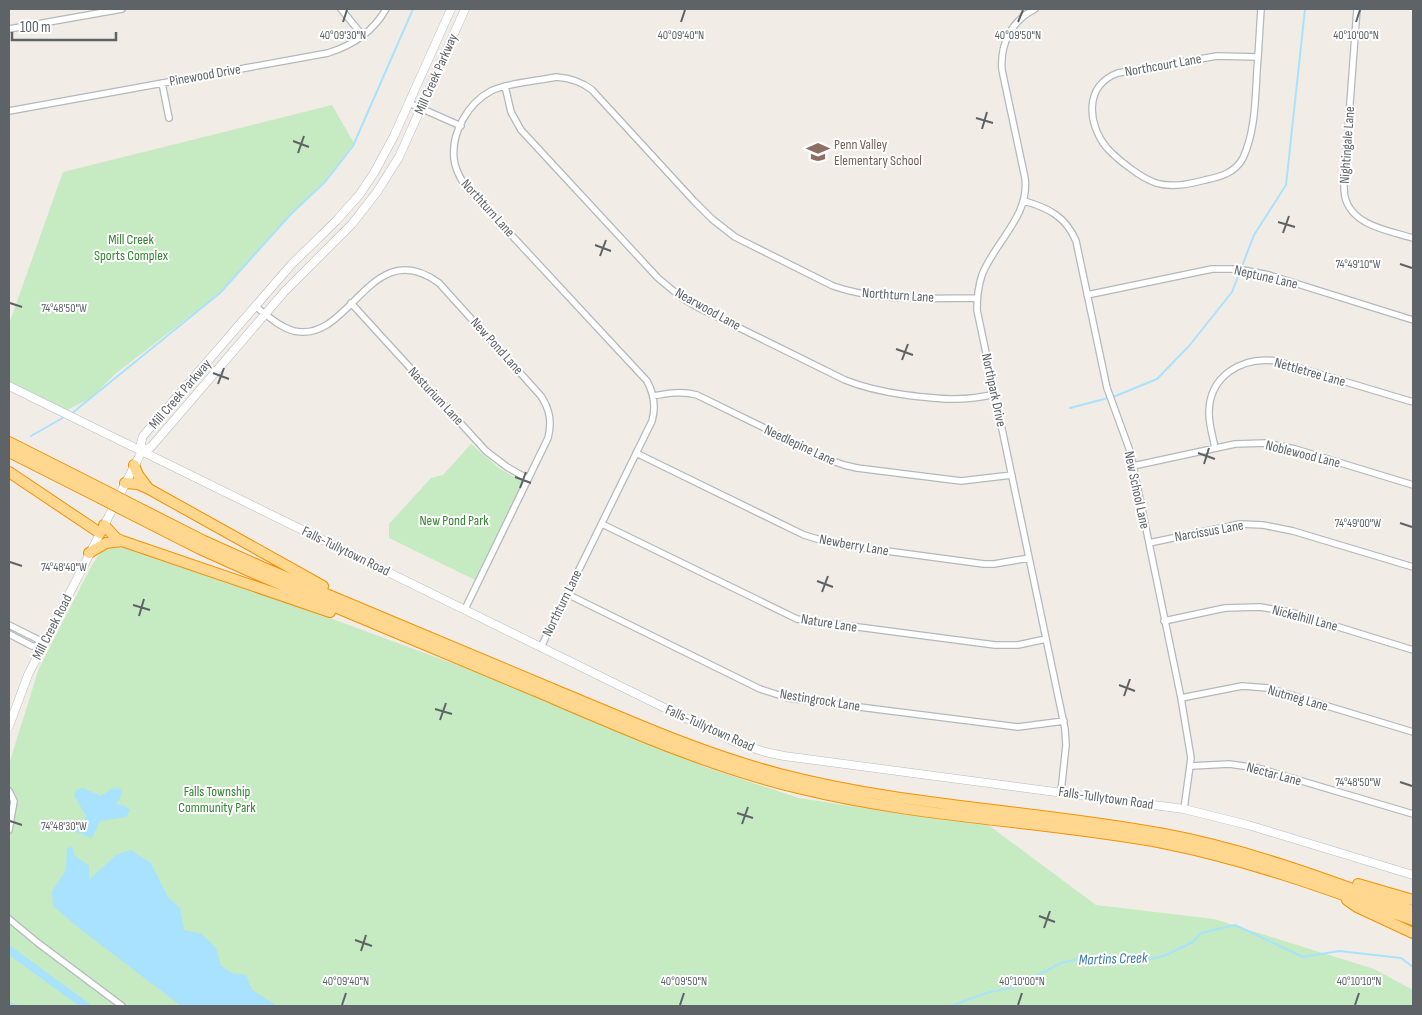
<svg xmlns="http://www.w3.org/2000/svg" width="1422" height="1015" viewBox="0 0 1422 1015" font-family="'Sofia Sans Condensed',sans-serif">
  <rect width="100%" height="100%" fill="#f1ede6"/>
  <path fill="#c6eac1" d="M332,105l22,38 -29,39 -31,29 -74,82 -105,81 -24,24 -24,12 -58,-28v-58l54,-152z
    M471,444l28,24 22,13v4l-46,95 -86,-42v-14l42,-46 12,-3z
    M116,546h7l150,51 203,75 232,96 91,30 96,15 92,11 109,81 118,14 160,50 39,21v16h-1404v-242l30,-96 54,-105 10,-13z"/>
  <path fill="#a8e2ff" d="M83,788l18,8 12,-8 9,1 -2,10 -4,5 9,2 5,4 -4,7 -26,4 -8,17 -18,-7 1,-5 8,-3 3,-7 -12,-21 2,-5z
    M73,847l1,8 15,11v14l27,-25 15,-5 20,13 17,34 12,11 4,22 18,4 14,14 5,18 11,7 14,2 6,15 21,13 3,3h-95l-101,-77 -27,-23 -1,-15 14,-21 1,-22z"/>
  <g fill="none" stroke-linecap="round" stroke-linejoin="round">
    <path stroke="#a8e2ff" stroke-width="2" d="M1113,397l44,-18 32,-33 43,-54 22,-57 32,-50 19,-176
      M1070,408l38,-10
      M71,414l149,-121 71,-79 34,-32 28,-36 60,-137
      M31,436l35,-20
      M9,1003l9,3
      M951,1006l35,-13 29,-6 46,-24 18,-4 61,2 24,-5 29,-14 8,-9 34,-8 68,32 36,-6 62,7 12,9"/>
    <path stroke="#a8e2ff" stroke-width="8" d="M9,950l77,56"/>
    <defs>
      <path id="street" d="M341,9l22,27
        M1035,9c-24,12 -35,35 -33,61l23,108c5,38 -31,65 -43,97 -4,12 -5,23 -5,35l88,419 1,16 -5,47
        M1357,9l-12,161c-1,9 -2,18 0,27 7,29 45,34 68,41
        M9,29l113,-20
        M1217,56l41,1c-3,33 -1,71 -15,101 -8,15 -23,19 -38,22 -15,4 -33,8 -49,3 -15,-5 -38,-23 -49,-35 -20,-24 -23,-63 11,-75z
        M1258,57l3,-48
        M162,83l7,35
        M505,86l6,26 10,18 137,148 24,20 17,10 146,72c20,8 39,12 61,15 32,4 57,7 89,-1
        M409,103l52,23
        M9,111l319,-58c26,-8 45,-21 58,-44
        M1024,201c25,7 42,16 52,40l31,147 23,63 51,247 10,60 -7,51
        M1087,295l125,-26h26l31,6 144,45
        M351,303l135,148 21,16 21,12
        M255,306c12,9 24,21 39,25 57,13 76,-98 145,-48l102,113c9,14 11,26 7,42l-83,171
        M653,396c16,-3 29,-5 44,-1l133,65 14,5 13,3 104,13 51,-6
        M1215,448c-2,-11 -6,-23 -6,-35 0,-37 33,-57 67,-52l137,41
        M636,453l168,82 30,9 150,20h10l35,-6
        M1133,466l102,-22 31,-1 29,6 118,36
        M602,524l195,95 198,26h23l28,-6
        M1149,543l91,-19 23,1 30,6 120,36
        M567,594l193,95 28,9 230,29 46,-6
        M1164,621l61,-13 35,-1 30,5 123,38
        M9,625l28,14 5,7
        M9,634l23,12h10
        M541,647l111,-226c4,-14 2,-27 -5,-40l-183,-197c-5,-8 -9,-16 -10,-25 -3,-26 14,-56 37,-68 15,-8 47,-10 65,-14 14,1 25,4 36,13l102,111 18,18 23,18 98,49c46,16 96,12 144,12
        M1181,698l61,-12 26,2 145,44
        M1191,766l38,-2 29,4 155,46
        M9,791l5,10 -5,29
        M9,919l29,24 84,63"/>
      <path id="secondary" d="M9,386l664,326 62,30 30,10 19,4 400,53 64,16 165,50
        M142,451l9,-4 134,-156 67,-67 25,-32 22,-35 66,-148
        M142,451l-1,-8 2,-7 148,-171 45,-44 24,-27 14,-21 20,-37 57,-127
        M9,726l19,-51 114,-224"/>
      <path id="highway" d="M9,442l95,48
        M9,452l91,46
        M134,465l4,10 10,13
        M9,472l91,61
        M125,483l13,1 11,5 174,97
        M133,505l71,36 58,26c97,41 194,81 291,122 75,31 149,65 227,85 126,33 257,36 384,60 86,16 167,47 249,77
        M129,513l71,36 58,26c96,40 191,80 287,120 84,36 168,73 257,94 118,29 242,32 361,54 86,17 168,47 250,77
        M104,525l12,13 6,3 208,71
        M89,553l17,-10 16,-2
        M1358,884l55,16
        M1347,900l10,7 56,26"/>
    </defs>
    <use href="#street" stroke="#b4b8bc" stroke-width="8"/>
    <use href="#secondary" stroke="#b5babf" stroke-width="9"/>
    <use href="#highway" stroke="#f79000" stroke-width="12"/>
    <use href="#street" stroke="#fff" stroke-width="5.5"/>
    <use href="#secondary" stroke="#fff" stroke-width="8"/>
    <use href="#highway" stroke="#ffd78f" stroke-width="10"/>
    <defs>
      <path id="highway-bridge" d="M104,490l29,15
        M100,498l29,15"/>
    </defs>
    <use href="#highway-bridge" stroke="#f79000" stroke-width="12" stroke-linecap="butt"/>
    <use href="#highway-bridge" stroke="#ffd78f" stroke-width="10"/>
  </g>
  <path fill="none" stroke="#5e6368" stroke-width="2" d="M343,22l4,-12M681,22l4,-12M1018,22l5,-12M1356,22l4,-12M976,118l17,5M982,129l5,-17M293,141l16,6M298,153l6,-17M1278,222l17,5M1283,233l6,-17M595,245l16,6M600,256l6,-16M1400,264l12,4M10,303l12,4M896,349l17,6M902,360l6,-16M213,373l16,6M218,384l6,-16M1198,453l17,6M1204,464l5,-16M515,477l16,6M520,488l6,-16M1400,523l12,4M10,562l12,4M817,581l16,6M822,592l6,-16M133,605l17,5M139,616l5,-17M1119,685l16,6M1124,696l6,-17M435,709l17,5M440,720l6,-17M1400,782l12,4M737,813l16,5M10,821l12,4M742,824l6,-17M1039,916l16,6M1044,928l6,-17M355,940l17,6M361,951l5,-16M342,1005l4,-12M680,1005l4,-12M1018,1005l4,-12M1355,1005l4,-12"/>
  <defs>
    <symbol id="school-bare" viewBox="-9 -9 18 18"><path d="M0-5L7-2L0 1L-7-2ZM-4 1L0 2.5L4 1V4Q0 6-4 4Z" fill="#8d6e63" stroke="#fff" stroke-width="2.5" paint-order="stroke"/></symbol>
  </defs>
  <g fill-rule="evenodd">
    <use href="#school-bare" x="802" y="136" width="32" height="32"/>
  </g>
  <g text-anchor="middle" dominant-baseline="central" stroke-width="4" stroke-linejoin="round" paint-order="stroke">
    <g font-size="14" fill="#5e6368" stroke="#fff">
      <text transform="translate(1163 65) rotate(-10)">Northcourt Lane</text>
      <text transform="translate(436 74) rotate(-66)">Mill Creek Parkway</text>
      <text transform="translate(205 75) rotate(-10)">Pinewood Drive</text>
      <text transform="translate(1347 145) rotate(-86)">Nightingale Lane</text>
      <text transform="translate(488 208) rotate(48)">Northturn Lane</text>
      <text transform="translate(1266 277) rotate(13)">Neptune Lane</text>
      <text transform="translate(898 295) rotate(4)">Northturn Lane</text>
      <text transform="translate(708 309) rotate(29)">Nearwood Lane</text>
      <text transform="translate(497 346) rotate(48)">New Pond Lane</text>
      <text transform="translate(1310 372) rotate(16)">Nettletree Lane</text>
      <text transform="translate(994 390) rotate(78)">Northpark Drive</text>
      <text transform="translate(180 394) rotate(-49)">Mill Creek Parkway</text>
      <text transform="translate(436 396) rotate(47)">Nasturium Lane</text>
      <text transform="translate(800 445) rotate(25)">Needlepine Lane</text>
      <text transform="translate(1303 454) rotate(14)">Noblewood Lane</text>
      <text transform="translate(1137 490) rotate(78)">New School Lane</text>
      <text transform="translate(1209 531) rotate(-10)">Narcissus Lane</text>
      <text transform="translate(854 545) rotate(10)">Newberry Lane</text>
      <text transform="translate(346 551) rotate(26)">Falls-Tullytown Road</text>
      <text transform="translate(562 603) rotate(-64)">Northturn Lane</text>
      <text transform="translate(1305 618) rotate(15)">Nickelhill Lane</text>
      <text transform="translate(829 623) rotate(9)">Nature Lane</text>
      <text transform="translate(52 627) rotate(-63)">Mill Creek Road</text>
      <text transform="translate(1298 698) rotate(16)">Nutmeg Lane</text>
      <text transform="translate(820 700) rotate(9)">Nestingrock Lane</text>
      <text transform="translate(710 728) rotate(24)">Falls-Tullytown Road</text>
      <text transform="translate(1274 774) rotate(15)">Nectar Lane</text>
      <text transform="translate(1106 798) rotate(8)">Falls-Tullytown Road</text>
    </g>
    <g font-size="14" fill="#785e54" stroke="#fff" text-anchor="start">
      <text x="834" y="144">Penn Valley<tspan x="834" dy="16">Elementary School</tspan></text>
    </g>
    <g font-size="14" fill="#33862f" stroke="#fff">
      <text x="131" y="239">Mill Creek<tspan x="131" dy="16">Sports Complex</tspan></text>
      <text x="454" y="520">New Pond Park</text>
      <text x="217" y="791">Falls Township<tspan x="217" dy="16">Community Park</tspan></text>
    </g>
    <g font-size="15" font-style="italic" fill="#377aa7" stroke="#fff">
      <text transform="translate(1113 959) rotate(-2)">Martins Creek</text>
    </g>
  </g>
  <g font-size="12" text-anchor="middle" fill="#5e6368" stroke="#fff" stroke-width="4" stroke-linejoin="round" paint-order="stroke">
    <text x="343" y="39">40°09'30"N</text>
    <text x="681" y="39">40°09'40"N</text>
    <text x="1018" y="39">40°09'50"N</text>
    <text x="1356" y="39">40°10'00"N</text>
    <text x="1358" y="268">74°49'10"W</text>
    <text x="64" y="312">74°48'50"W</text>
    <text x="1358" y="527">74°49'00"W</text>
    <text x="64" y="571">74°48'40"W</text>
    <text x="1358" y="786">74°48'50"W</text>
    <text x="64" y="830">74°48'30"W</text>
    <text x="346" y="985">40°09'40"N</text>
    <text x="684" y="985">40°09'50"N</text>
    <text x="1022" y="985">40°10'00"N</text>
    <text x="1359" y="985">40°10'10"N</text>
  </g>
  <rect width="1422" height="1015" fill="none" stroke="#5e6368" stroke-width="20"/>
  <path d="M12 32v8h104v-8" fill="none" stroke="#5e6368" stroke-width="2.5"/>
  <text x="20" y="32" font-size="15" fill="#5e6368" stroke="#ffffff" stroke-width="4" paint-order="stroke">100 m</text>
</svg>
